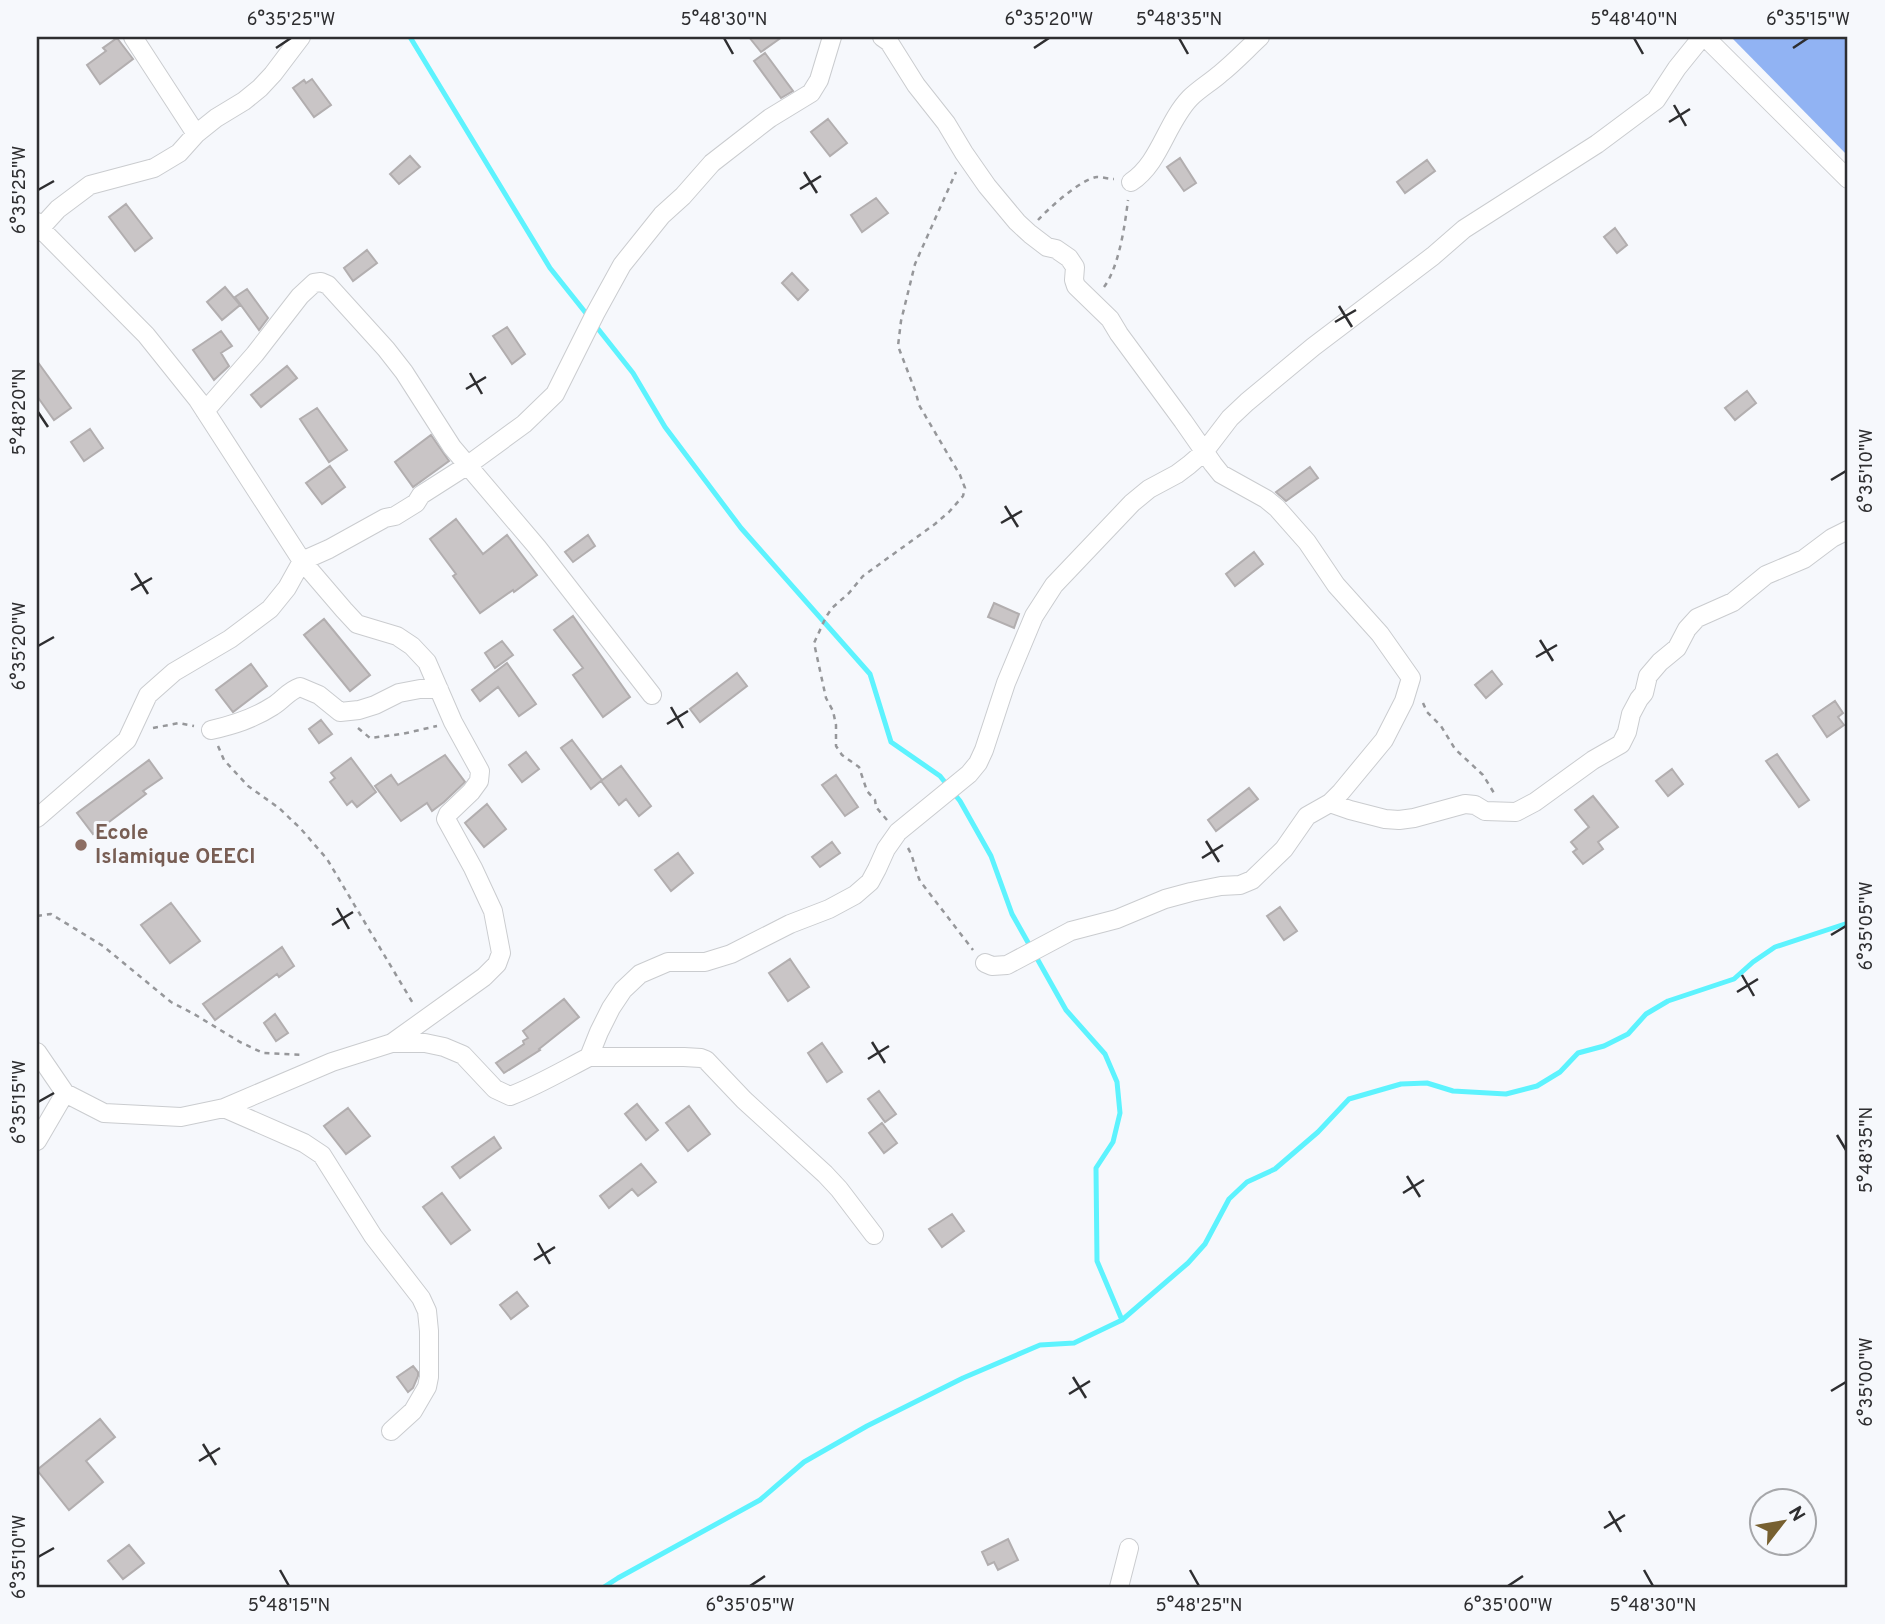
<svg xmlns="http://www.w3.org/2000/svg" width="1885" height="1624" viewBox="0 0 1885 1624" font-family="Overpass,sans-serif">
  <rect width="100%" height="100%" fill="#f6f8fc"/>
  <path fill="#91b3f3" d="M1731,37h117v119z"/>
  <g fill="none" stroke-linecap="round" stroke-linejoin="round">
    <path stroke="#5df3fe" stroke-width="5" d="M410,37l140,231 39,49
      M595,325l38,48 32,54 76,101 129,146 21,68 49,34 20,25 31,55 21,58 54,96 39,44 12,28 3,31 -7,29 -17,26 1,93 25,59
      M604,1587l14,-9 142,-78 44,-38 63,-36 96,-48 77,-33 34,-2 48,-23 66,-57 17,-19 24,-45 18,-17 28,-13 43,-37 31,-33 52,-15 26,-1 26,8 53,3 31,-8 23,-14 18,-19 26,-7 24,-12 18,-20 22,-13 66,-22 19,-17 22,-15 73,-24"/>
  </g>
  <path fill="#c9c5c6" stroke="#b2aeaf" stroke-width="2" d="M749,37h33l-21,15z
    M117,38l16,21 -33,25 -13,-19 19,-14 -3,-3z
    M765,53l28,38 -12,7 -27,-37z
    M312,79l19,26 -17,12 -21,-29 11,-8 2,3z
    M828,119l19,24 -17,13 -19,-24z
    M410,156l10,11 -21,17 -9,-10z
    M1180,158l16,25 -12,8 -17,-24z
    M1427,160l8,11 -30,22 -8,-11z
    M876,198l12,15 -26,19 -11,-17z
    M126,204l26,34 -17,13 -26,-34z
    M1615,228l12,17 -10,8 -13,-16z
    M367,250l10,13 -24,18 -9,-13z
    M792,273l16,17 -10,10 -16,-17z
    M225,287l15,18 -18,15 -15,-18z
    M247,289l21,29 -9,12 -24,-33z
    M507,327l18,27 -13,10 -19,-28z
    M221,331l11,15 -11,7 8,13 -15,14 -21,-30z
    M37,361l34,47 -17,12 -17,-24z
    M287,366l10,12 -36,29 -10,-12z
    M1747,391l9,12 -21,17 -10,-12z
    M317,408l30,42 -18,12 -29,-43z
    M90,429l13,19 -19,13 -13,-19z
    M431,435l18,26 -36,26 -18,-25z
    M330,466l15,21 -23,17 -16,-21z
    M1310,467l8,11 -32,23 -10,-9z
    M456,519l27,35 24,-19 30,40 -23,17 -1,-2 -33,23 -27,-37 3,-2 -26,-35z
    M588,535l7,11 -22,16 -8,-10z
    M1254,552l9,12 -28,22 -9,-12z
    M994,603l25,11 -5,14 -26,-11z
    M573,616l57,81 -27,20 -30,-42 10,-7 -29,-38z
    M324,619l46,56 -20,16 -46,-56z
    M502,641l11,14 -18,13 -10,-15z
    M507,663l29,41 -17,12 -21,-29 -18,14 -8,-11z
    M251,664l16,22 -34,26 -17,-22z
    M1492,671l10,13 -16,14 -11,-13z
    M737,673l10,13 -47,36 -10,-13z
    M1835,701l8,12 -5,4 6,8 -17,12 -14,-21z
    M321,720l11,14 -13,9 -10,-14z
    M572,740l30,40 19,-14 30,40 -12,10 -13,-17 -7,6 -18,-24 -10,8 -30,-41z
    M526,752l13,17 -17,13 -13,-17z
    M1777,754l32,46 -10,7 -33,-46z
    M445,755l20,27 -21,20 -12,9 -5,-8 -26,18 -26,-35 16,-11 7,10z
    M351,758l25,34 -19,15 -5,-6 -5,4 -17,-23 5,-4 -4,-5z
    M149,760l13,18 -19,13 3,3 -53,40 -16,-21z
    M1672,769l11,15 -15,12 -12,-15z
    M836,775l22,32 -13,9 -23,-31z
    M1249,788l9,11 -42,32 -8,-11z
    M1593,796l25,31 -20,15 5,7 -20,15 -10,-12 4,-3 -6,-7 18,-15 -14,-17z
    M487,804l19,25 -22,18 -19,-24z
    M832,842l8,11 -20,14 -8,-10z
    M678,853l15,20 -22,18 -16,-21z
    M171,903l29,38 -30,22 -29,-38z
    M1280,907l17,24 -13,9 -17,-24z
    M282,947l12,19 -15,11 -2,-3 -62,46 -12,-16z
    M790,959l19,28 -21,14 -19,-28z
    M564,999l15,18 -40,32 1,1 -36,23 -8,-10 28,-19 -1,-3 5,-3 -5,-7z
    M275,1014l13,19 -12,8 -12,-18z
    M822,1043l20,29 -15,10 -19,-29z
    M879,1091l17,23 -11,8 -17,-23z
    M637,1104l21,26 -12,10 -21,-26z
    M689,1106l21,28 -22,17 -22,-28z
    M348,1108l22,28 -24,18 -22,-28z
    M882,1123l15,20 -13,10 -15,-20z
    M494,1137l7,11 -41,30 -8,-11z
    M641,1164l15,18 -18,14 -6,-7 -23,19 -9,-12z
    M442,1193l28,37 -19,14 -28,-37z
    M952,1214l12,17 -22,16 -13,-18z
    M517,1292l11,14 -17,13 -11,-14z
    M413,1366l5,6v4l-5,12 -5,4 -11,-15z
    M100,1419l15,18 -29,24 17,21 -34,28 -32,-40z
    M1008,1539l10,21 -20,10 -4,-8 -6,3 -6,-13z
    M129,1545l15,18 -21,16 -15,-18z"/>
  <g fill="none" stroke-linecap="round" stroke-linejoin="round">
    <defs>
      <path id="street" d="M133,37l63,97
        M882,37l7,5 27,43 30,38 18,30 23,33 30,36 13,12 17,13 9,2 13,9 6,9 -1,13 2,6 34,33 9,15 64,87 30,43 8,10 45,25 11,9 30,34 29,43 44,49 31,44 -7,23 -20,39 -43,52 -11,11 20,7 35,9 14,1 15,-2 51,-14 10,1 10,6 31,1 19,-10 58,-42 28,-16 6,-12 4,-18 8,-15 5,-6 4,-17 12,-14 17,-14 10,-19 10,-11 36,-16 33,-27 38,-16 28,-21 16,-8
        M1705,37l143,142
        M1131,182c29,-19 35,-59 59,-84 9,-9 21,-16 30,-24 14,-11 27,-25 40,-37
        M37,222l3,6 106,107 52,65 104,161 42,49 13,14 40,12 15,10 15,16 26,60 27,49 -1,10 -8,11 -23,22 -2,5 27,49 20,43 8,42 -4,11 -13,13 -92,66
        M37,232l21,-23 32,-24 64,-17 25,-15 17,-19 20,-16 28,-17 16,-13 13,-14 28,-37
        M205,411l50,-57 45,-58 14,-13 7,-1 7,3 58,64 18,23 48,75 85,100 115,148
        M211,730c22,-5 42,-11 62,-24 10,-6 15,-15 27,-19l19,8 21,17 19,-2 16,-5 24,-12 21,-4h19
        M37,818l90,-78 21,-45 26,-23 56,-33 40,-30 17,-21 15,-27 27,-12 56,-31 10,-2 21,-13 5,-8 47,-30 56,-41 31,-30 40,-80 27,-49 40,-50 21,-19 29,-33 58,-45 41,-25 8,-13 13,-43
        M985,963l7,3 15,-1 64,-34 46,-12 48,-20 26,-7 30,-6 19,-1 12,-5 32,-31 23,-33 23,-13
        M37,1052l28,41 39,20 77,4 43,-9 108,-46 60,-19h33l19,4 19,8 32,34 15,7c27,-10 52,-25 79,-39l10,-25 12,-24 12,-18 17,-16 28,-12h37l26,-8 59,-30 39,-15 26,-14 15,-13 7,-13 9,-20 12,-17 71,-58 9,-11 6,-13 22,-67 28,-67 20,-31 78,-82 17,-14 28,-15 12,-9 15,-13 26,-34 17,-16 66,-55 120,-91 31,-27 133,-85 59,-44 21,-32 25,-31
        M589,1057h95l17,1 5,2 38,40 81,74 14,15 35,46
        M224,1108l80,35 18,12 51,81 48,62 6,13 2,20v46l-2,10 -14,24 -22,20
        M37,1141l28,-48
        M1119,1587l10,-39"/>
    </defs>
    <use href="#street" stroke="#cacccf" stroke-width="20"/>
    <path stroke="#96979a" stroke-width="2.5" stroke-dasharray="5 5" stroke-linecap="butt" d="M1038,220c11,-12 43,-41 59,-43 5,0 12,2 17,2
      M1104,287c15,-20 21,-62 24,-87
      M1423,703l4,9 14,14 14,23 28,26 11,18
      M153,728l26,-5 15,3
      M358,728l12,10 32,-4 35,-8
      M218,746l6,14 24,26 31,22 22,21 26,30 87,146
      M887,820l-11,-13 -1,-7 -8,-9 -8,-24 -17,-12 -6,-9v-21l-3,-14 -7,-13 -12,-55 12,-26 6,-9 17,-15 14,-17 72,-52 14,-12 14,-16 2,-8 -5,-13 -41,-70 -3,-12 -18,-47 3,-25 14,-57 41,-92
      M908,848c6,10 7,22 12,33l53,69
      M37,916l14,-2 52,32 68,56 23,12 46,28 23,11 39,2"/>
    <use href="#street" stroke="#fff" stroke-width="18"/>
  </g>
  <path fill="none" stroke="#2e2e30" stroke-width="2.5" d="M724,38l9,16M1179,38l9,16M1634,38l9,16M276,48l15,-10M1034,48l15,-10M1793,48l15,-10M1674,105l12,21M1669,122l21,-13M804,172l13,21M800,189l21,-13M38,190l16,-9M1339,306l13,21M1335,322l21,-12M470,373l12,21M466,389l20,-12M38,412l10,15M1831,480l15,-9M1005,506l13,21M1001,523l21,-12M135,573l13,21M131,590l21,-12M1540,640l13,21M38,646l16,-9M1536,657l21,-12M671,707l12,21M667,724l21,-13M1206,841l13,21M1202,858l21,-13M337,908l12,21M332,925l21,-13M1831,935l15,-9M1742,975l12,21M1737,992l21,-13M872,1042l13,21M868,1059l21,-13M38,1102l16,-9M1837,1135l9,15M1407,1176l13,21M1403,1193l21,-13M538,1243l12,21M534,1260l21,-13M1073,1377l13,21M1831,1391l15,-9M1069,1394l21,-13M203,1444l13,21M199,1461l21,-13M1609,1511l12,21M1604,1528l21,-13M38,1557l16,-9M280,1570l9,16M1190,1570l9,16M1644,1570l9,16M750,1586l15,-10M1508,1586l15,-10"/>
  <circle fill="#8d6e63" stroke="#f6f8fc" stroke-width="2.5" cx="81" cy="845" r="7"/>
  <g text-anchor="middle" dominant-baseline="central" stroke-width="6" stroke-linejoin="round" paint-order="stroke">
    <g font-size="21" font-weight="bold" fill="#785e54" stroke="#f6f8fc" text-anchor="start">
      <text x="95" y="833">Ecole<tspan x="95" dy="24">Islamique OEECI</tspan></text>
    </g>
  </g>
  <rect width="1885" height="1624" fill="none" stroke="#f6f8fc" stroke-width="77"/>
  <g transform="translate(1783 1522) rotate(59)"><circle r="33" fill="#f6f8fc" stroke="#a6a7aa" stroke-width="2"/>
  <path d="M0-5L12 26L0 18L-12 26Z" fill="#776030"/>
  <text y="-10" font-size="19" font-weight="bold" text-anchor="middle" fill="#2e2e30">N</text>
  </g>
  <rect x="38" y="38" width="1808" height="1548" fill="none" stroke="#2e2e30" stroke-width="2.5"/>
  <g font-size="18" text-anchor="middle" fill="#2e2e30">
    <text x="291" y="25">6°35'25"W</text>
    <text x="724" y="25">5°48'30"N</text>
    <text x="1049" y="25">6°35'20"W</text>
    <text x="1179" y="25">5°48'35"N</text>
    <text x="1634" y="25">5°48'40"N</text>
    <text x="1808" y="25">6°35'15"W</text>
    <text transform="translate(19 190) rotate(-90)" y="6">6°35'25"W</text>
    <text transform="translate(19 412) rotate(-90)" y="6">5°48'20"N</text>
    <text transform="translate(1866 471) rotate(-90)" y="6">6°35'10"W</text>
    <text transform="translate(19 646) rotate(-90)" y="6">6°35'20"W</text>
    <text transform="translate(1866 926) rotate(-90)" y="6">6°35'05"W</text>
    <text transform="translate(19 1102) rotate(-90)" y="6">6°35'15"W</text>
    <text transform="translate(1866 1150) rotate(-90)" y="6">5°48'35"N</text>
    <text transform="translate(1866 1382) rotate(-90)" y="6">6°35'00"W</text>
    <text transform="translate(19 1557) rotate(-90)" y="6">6°35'10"W</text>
    <text x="289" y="1611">5°48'15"N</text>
    <text x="750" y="1611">6°35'05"W</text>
    <text x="1199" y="1611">5°48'25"N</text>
    <text x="1508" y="1611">6°35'00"W</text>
    <text x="1653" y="1611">5°48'30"N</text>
  </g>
</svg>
